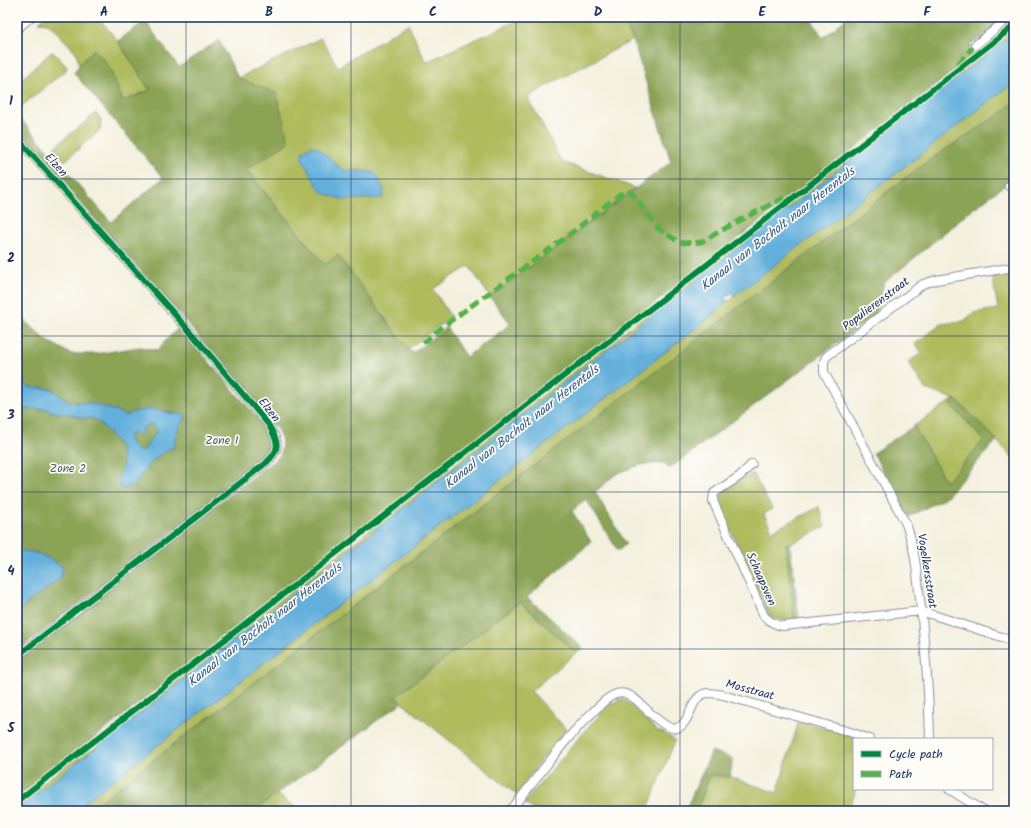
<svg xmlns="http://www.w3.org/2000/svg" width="1031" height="828" viewBox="0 0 1031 828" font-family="Kalam,sans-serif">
  <rect width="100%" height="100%" fill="#fdfcf7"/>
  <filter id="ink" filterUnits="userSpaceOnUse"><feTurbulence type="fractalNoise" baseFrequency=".025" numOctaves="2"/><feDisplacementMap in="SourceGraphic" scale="8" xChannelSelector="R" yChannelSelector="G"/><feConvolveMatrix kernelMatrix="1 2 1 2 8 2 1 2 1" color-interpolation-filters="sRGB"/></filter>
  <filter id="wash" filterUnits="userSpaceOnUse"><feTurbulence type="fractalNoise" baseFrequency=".012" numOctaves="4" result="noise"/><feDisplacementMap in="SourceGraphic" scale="16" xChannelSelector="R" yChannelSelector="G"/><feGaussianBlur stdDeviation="0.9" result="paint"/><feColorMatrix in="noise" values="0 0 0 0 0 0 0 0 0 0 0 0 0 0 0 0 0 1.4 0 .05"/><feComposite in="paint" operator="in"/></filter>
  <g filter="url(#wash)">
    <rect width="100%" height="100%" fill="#f4f0de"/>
    <path fill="#afbb5d" stroke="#65755e" d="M44,17h54l20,24 32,49 -27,11 -15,-36 -14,-15 -15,15 -3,-13 -28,-29 -9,-1z
      M515,17h106l12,23 -83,44 -22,14 34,64 73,26 -145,109 -21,-31 -36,23 18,28 -43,32 -70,-94 -13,10 -79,-96 -8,-91 83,-40 17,29 70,-43 18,38 90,-41z
      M1014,18v6l-38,30 -2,-3z
      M1014,28v5l-997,776v-6l389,-301z
      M51,52l3,1 13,14 -1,3 -49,40v-27z
      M1014,82v20l-11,10 -78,51 -837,648h-15l632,-490 22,-20 6,-2 1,-4 186,-140z
      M96,113l5,6 -1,11 -35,31 -12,-13z
      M1014,271v188l-34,-36 -25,-24 -4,6 33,35 -38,43 -32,-57 40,-27 -29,-10 -17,-27 14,-9 -7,-9 27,-20 22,-3 9,-8 25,-4 -6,-35z
      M753,473l19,36 -8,5 8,17 47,-24 6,20 -35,17h-4l8,76c-10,0 -17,1 -25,-5l-51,-113c3,-15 23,-22 35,-29z
      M520,602l56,51 -45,38 35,38 -30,38 -19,28 -122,-98z
      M620,700h5l32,31 7,2 11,8 -28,70h-112l-11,-8 63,-75 23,-24z
      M799,720l62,19h-7v50h2l-7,22h-152l13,-36 20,2 47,16z
      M277,794l24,17h-47z"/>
    <path fill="#8ba354" stroke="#536959" d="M621,17h189l13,21 25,-21h159l-37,29 6,8 -959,744v-138l263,-204c3,-14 3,-17 -5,-30l-100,-117 -158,-178v-16l94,107 52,-44 -89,-105 5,-8 15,-16 14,16 15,36 27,-11 -32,-49 27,-20 34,46 40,-27 19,38 38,15 13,49 -43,28 79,95 13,-10 70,94 5,4 33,-26 20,30 45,-33 -21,-27 181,-135 -38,-122z
      M1014,102v76l-41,31 -89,74 -9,32 -206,154 -4,-6 -25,2 -24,9 -21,18 31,52 -8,7 -32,-52 -14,12 19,31 -64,55 57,52 -8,4 -56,-51 -125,95 6,6 -147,108h-166l837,-648 78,-51z
      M17,313l29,27 25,14h25l43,-7 18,3 22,-23 87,101 8,12v11l-9,8 -248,192v-38l14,-13 29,-21 -21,-26 -22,-2v-142h30l10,4 14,1 10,4h10l6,2 20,22 4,7 2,16 -5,17 3,6 9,-1 4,-2 17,-23 11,-9 12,-6 1,-8 5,-15 -4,-11c-5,1 -8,-2 -12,-2 -12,-1 -28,-1 -38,5l-13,-6 -23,-7h-15l-6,-1 -17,-13 -23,-2 -12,-9z
      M955,399l42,41 -52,58 -37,19 -35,-64 41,-27 32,56 38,-42 -33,-35z
      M153,423l4,8 -13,19 -6,2 -6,-7 -4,-9z
      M786,544h4l9,75 -5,1z
      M712,751l21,8 -3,18 -20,-2 -13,36h-12z"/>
    <path fill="#64b0dd" stroke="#40709e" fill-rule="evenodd" d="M1014,33v49l-94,73 -185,140 -4,-2 -6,5 2,4 -22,19 -632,490h-56v-2z
      M311,146l6,1 26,23 19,1 13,2 9,16 -1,9 -39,2 -21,-7 -8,-11 -13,-23v-7z
      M17,378l12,9 23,2 17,13 6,1h15l23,7 13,6 7,-4 17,-3 15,2 7,3h10l4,3c-8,9 -11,18 -12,30l-12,6 -11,9 -17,23 -4,2 -9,1 -3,-6 5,-17 -2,-16 -4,-7 -20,-22 -6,-2h-10l-10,-4 -14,-1 -11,-4h-29zM152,424l5,7 -13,19 -6,2 -6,-7 -4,-9 7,-4 3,3 4,-3v-4z
      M17,551c18,0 32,5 46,17l-3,11 -29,21 -14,13z"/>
  </g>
  <g filter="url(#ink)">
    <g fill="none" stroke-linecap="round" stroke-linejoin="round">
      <defs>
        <path id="minor" d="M17,29l14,-12
          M973,47l37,-30
          M17,138l176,197 75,89c10,18 14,24 -2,39l-249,193
          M1009,186l5,-2
          M752,464l-12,12 -26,17 -1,8 51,115c6,6 11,9 19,10l138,-15 93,30
          M930,739c-1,-47 -5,-93 -10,-140 -3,-25 -5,-51 -14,-75l-82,-152v-11l3,-5 96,-72 13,-4 78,-13
          M949,789l35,22
          M510,811c28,-33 52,-70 84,-100 6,-6 13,-14 22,-17 7,-2 14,1 19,5 9,7 31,33 42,29 15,-5 13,-34 31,-35 5,0 10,1 15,2l124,36 23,8"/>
      </defs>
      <use href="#minor" stroke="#88909e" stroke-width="10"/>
      <use href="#minor" stroke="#fff" stroke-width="8"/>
      <path stroke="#55b248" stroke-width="5" stroke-dasharray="10 5" stroke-linecap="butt" d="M958,64l15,-17
        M423,343l19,-16 123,-89 55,-44 6,-2 6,1 27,36 20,13 5,1 17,-1 39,-22 48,-24"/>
      <defs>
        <path id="cycleway" d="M17,138l176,197 75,89c10,18 14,24 -2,39l-249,193
          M17,801l997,-775"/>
      </defs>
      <use href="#cycleway" stroke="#fdfcf7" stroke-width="8"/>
      <use href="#cycleway" stroke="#00873e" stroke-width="6"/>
    </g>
  </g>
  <path fill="none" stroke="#1b2f5e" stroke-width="1" stroke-opacity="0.55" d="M186,17v794M351,17v794M516,17v794M680,17v794M844,17v794M17,179h997M17,336h997M17,492h997M17,649h997"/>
  <g text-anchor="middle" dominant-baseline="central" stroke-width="3.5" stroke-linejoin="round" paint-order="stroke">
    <g font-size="12" fill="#1b2f5e" stroke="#fdfcf7">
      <text transform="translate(56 165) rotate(48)">Elzen</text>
      <text transform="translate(876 304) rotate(-37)">Populierenstraat</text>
      <text transform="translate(269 410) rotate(52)">Elzen</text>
      <text transform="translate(927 571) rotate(81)">Vogelkersstraat</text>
      <text transform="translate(761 579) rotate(66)">Schaapsven</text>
      <text transform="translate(750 690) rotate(15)">Mosstraat</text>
    </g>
    <g font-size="12" fill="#47595e" stroke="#fdfcf7">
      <text x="222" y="440">Zone 1</text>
      <text x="68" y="468">Zone 2</text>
    </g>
    <g font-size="13" font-style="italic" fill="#355c8a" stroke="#fdfcf7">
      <text transform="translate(778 229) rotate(-38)">Kanaal van Bocholt naar Herentals</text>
      <text transform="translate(522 427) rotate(-38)">Kanaal van Bocholt naar Herentals</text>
      <text transform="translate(265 625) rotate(-38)">Kanaal van Bocholt naar Herentals</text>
    </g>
  </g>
  <rect width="1031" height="828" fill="none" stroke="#fdfcf7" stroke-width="44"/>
  <rect x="853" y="738" width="140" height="52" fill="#fdfcf7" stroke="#a3aaba"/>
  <rect x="861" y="751" width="20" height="6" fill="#00873e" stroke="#a3aaba"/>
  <text x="889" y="758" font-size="12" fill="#1b2f5e">Cycle path</text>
  <rect x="861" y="771" width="20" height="6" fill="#55b248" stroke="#a3aaba"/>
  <text x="889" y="778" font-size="12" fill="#1b2f5e">Path</text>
  <rect x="22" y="22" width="987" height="784" fill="none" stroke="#1b2f5e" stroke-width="1.5"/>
  <g font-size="13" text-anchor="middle" font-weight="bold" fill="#1b2f5e">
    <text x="104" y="16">A</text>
    <text x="269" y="16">B</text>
    <text x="433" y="16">C</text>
    <text x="598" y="16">D</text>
    <text x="762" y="16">E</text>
    <text x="927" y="16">F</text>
    <text x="11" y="105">1</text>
    <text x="11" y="262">2</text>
    <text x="11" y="419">3</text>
    <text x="11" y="575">4</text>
    <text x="11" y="732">5</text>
  </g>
</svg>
